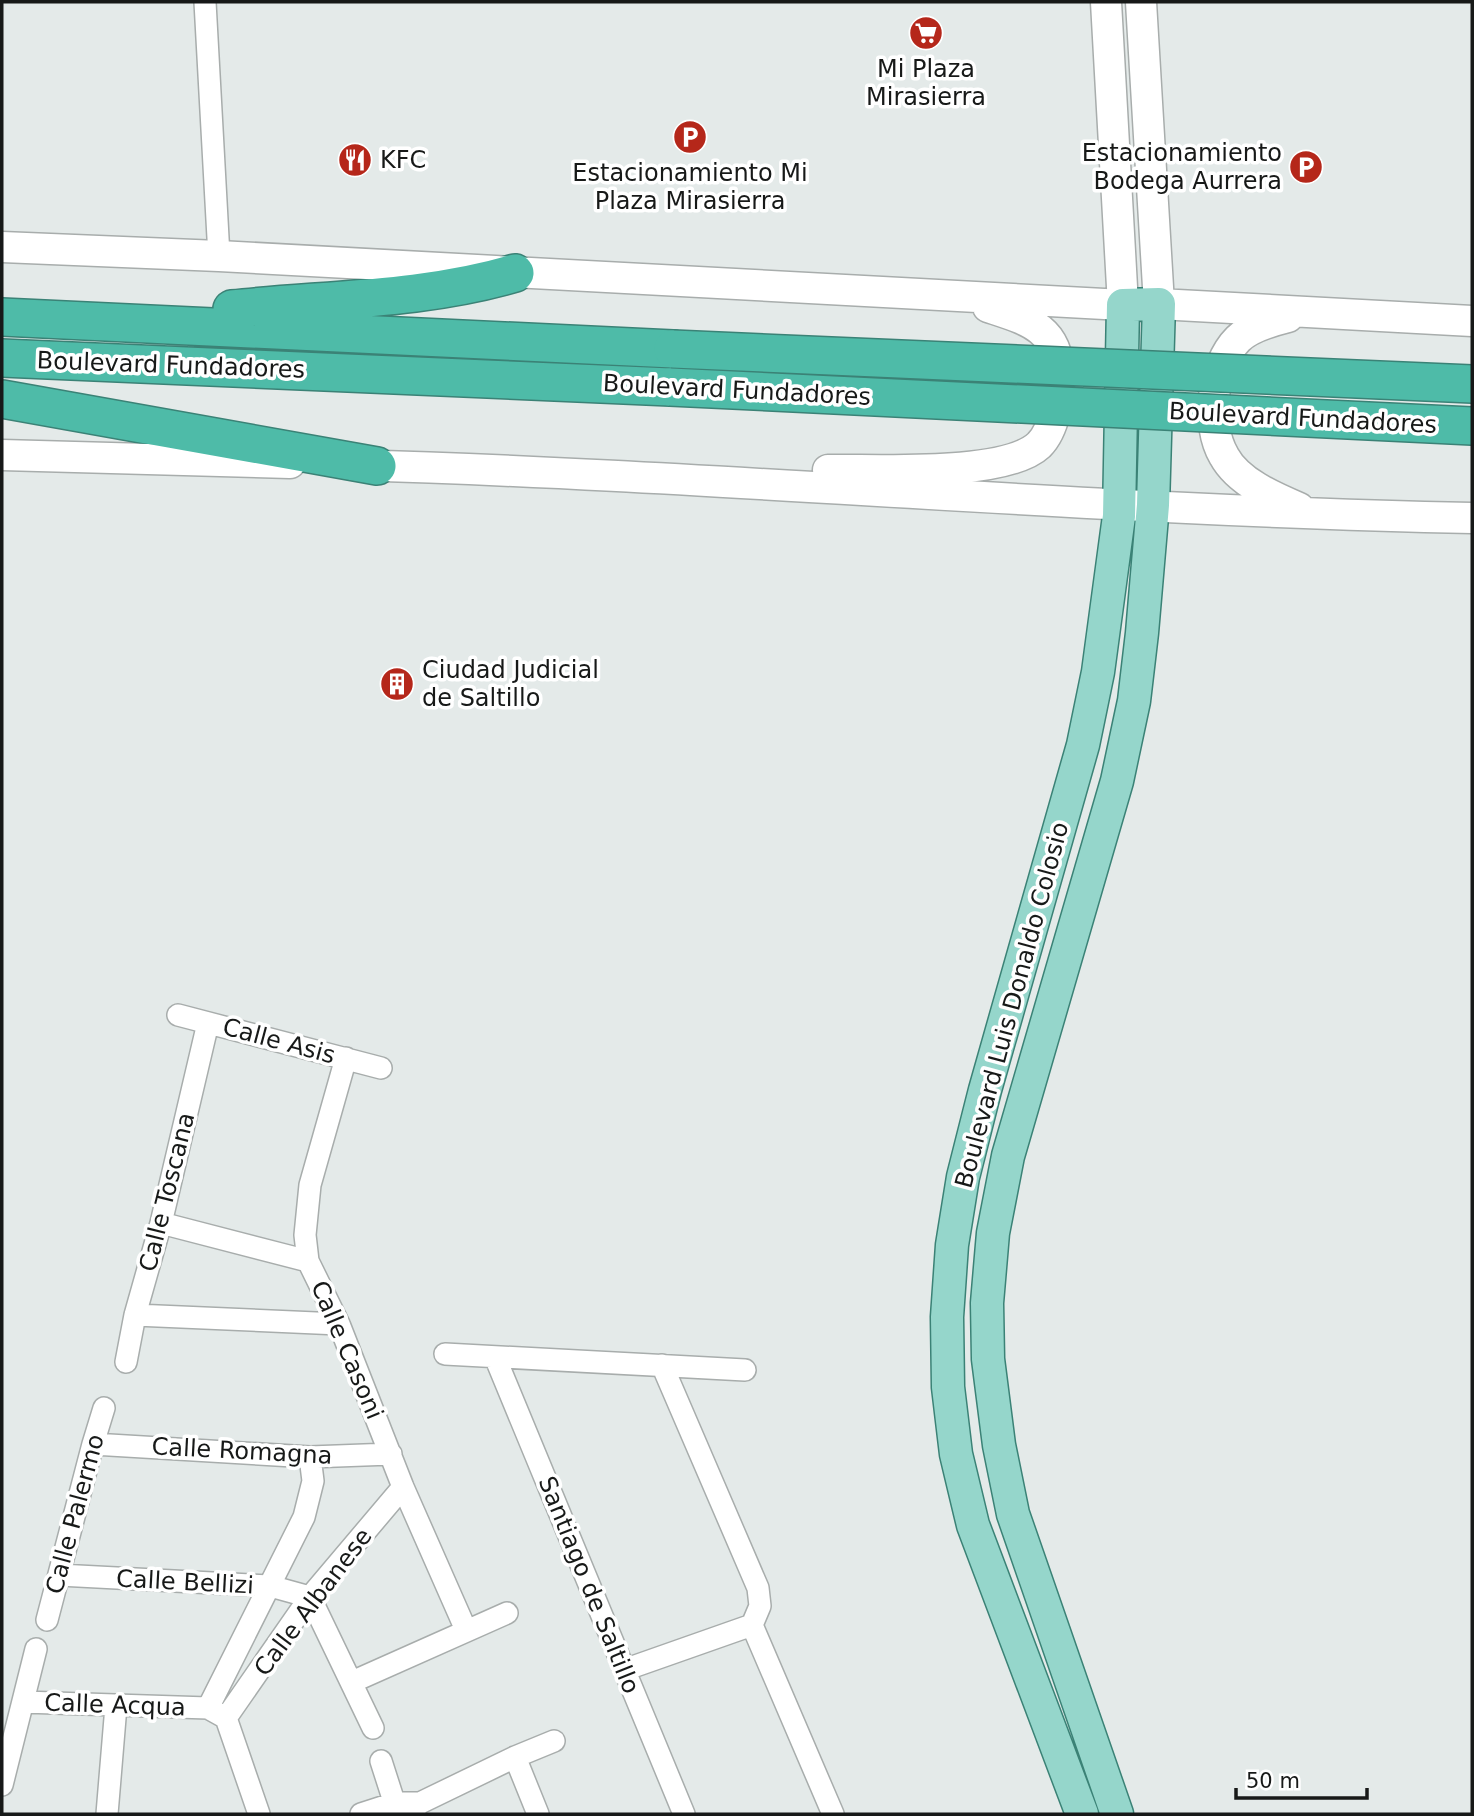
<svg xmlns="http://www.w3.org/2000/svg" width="1474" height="1816" font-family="'DejaVu Sans',sans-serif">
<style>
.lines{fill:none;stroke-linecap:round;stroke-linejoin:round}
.minor-casing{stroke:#a8adac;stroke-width:24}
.secondary-casing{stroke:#a8adac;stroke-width:33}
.primary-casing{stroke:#3b8276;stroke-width:35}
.motorway-casing{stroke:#3b8276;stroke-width:40}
.minor{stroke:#fff;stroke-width:21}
.secondary{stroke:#fff;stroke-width:30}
.primary{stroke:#95d6cb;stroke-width:32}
.motorway{stroke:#4ebba8;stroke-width:37}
.motorway-bridge-casing{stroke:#3b8276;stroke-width:40;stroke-linecap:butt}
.motorway-bridge{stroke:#4ebba8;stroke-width:37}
.labels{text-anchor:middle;stroke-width:7;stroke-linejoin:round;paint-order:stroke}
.poi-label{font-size:24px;fill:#171918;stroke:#fff}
.street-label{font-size:24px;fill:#171918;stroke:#fff}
</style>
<rect width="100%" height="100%" fill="#e4eae9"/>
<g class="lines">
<g class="minor-casing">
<path id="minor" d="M 205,2 L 219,256
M 178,1015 L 381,1068
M 346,1058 L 310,1185 L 305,1235 L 308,1261 L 339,1324 L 403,1487 L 466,1630
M 161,1223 L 308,1261
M 135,1315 L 339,1324
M 445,1354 L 745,1370
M 495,1357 L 684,1814
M 126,1362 L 135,1315 L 161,1223 L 208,1023
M 662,1365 L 758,1588 L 760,1606 L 752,1625 L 833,1814
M 93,1444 L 310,1457 L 391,1454
M 59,1575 L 270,1586 L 310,1597 L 373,1728
M 47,1620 L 93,1444 L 104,1408
M 624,1670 L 752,1625
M 352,1682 L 507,1613
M 23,1702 L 208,1708 L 226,1718 L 259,1814
M 208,1708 L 304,1517 L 313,1481 L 310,1457
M 226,1718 L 310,1597 L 403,1487
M 515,1757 L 538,1814
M 381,1761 L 398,1814
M 2,1785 L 36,1649
M 107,1814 L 116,1706
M 361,1814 L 395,1803 L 420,1803
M 410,1814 L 420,1803 L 515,1757 L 554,1741"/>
</g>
<g class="secondary-casing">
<path id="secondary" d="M 1141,2 L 1159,304 L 1472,321
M 2,247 L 219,256 L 1123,305 L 1106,2
M 1288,317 C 1272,321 1250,327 1238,339 C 1212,365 1205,424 1224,456 C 1238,482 1273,497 1299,508
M 2,455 L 290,463
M 354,465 C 727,476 1099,511 1472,518
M 828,470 C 876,469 1005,477 1039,445 C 1055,429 1059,397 1059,374 C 1058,327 1027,320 988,307"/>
</g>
<g class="primary-casing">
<path id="primary" d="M 1082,1814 L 973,1525 L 956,1454 L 948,1387 L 947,1317 L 952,1245 L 963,1177 L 985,1090 L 1083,745 L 1098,672 L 1119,516 L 1123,305 L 1159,304 L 1153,505 L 1142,633 L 1134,701 L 1117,781 L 1008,1156 L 993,1233 L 987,1303 L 988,1359 L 999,1445 L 1013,1514 L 1117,1814"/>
</g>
<g class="motorway-casing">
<path id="motorway" d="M 232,309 C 327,299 423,300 515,273
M 2,317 L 673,349
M 2,358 L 670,387
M 2,399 L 377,466"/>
</g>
<use href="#minor" class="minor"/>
<use href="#secondary" class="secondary"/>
<use href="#primary" class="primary"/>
<use href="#motorway" class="motorway"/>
<g class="motorway-bridge-casing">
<path id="motorway-bridge" d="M 673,349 L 1472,384
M 670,387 L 1472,426"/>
</g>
<use href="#motorway-bridge" class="motorway-bridge"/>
</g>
<defs>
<g id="supermarket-disc" transform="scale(1.75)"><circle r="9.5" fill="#b5271a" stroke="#fff"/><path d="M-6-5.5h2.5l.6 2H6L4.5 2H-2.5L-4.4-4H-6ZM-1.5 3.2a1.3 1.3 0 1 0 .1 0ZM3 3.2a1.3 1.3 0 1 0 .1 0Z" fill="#fff"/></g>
<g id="parking-disc" transform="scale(1.75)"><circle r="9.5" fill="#b5271a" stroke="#fff"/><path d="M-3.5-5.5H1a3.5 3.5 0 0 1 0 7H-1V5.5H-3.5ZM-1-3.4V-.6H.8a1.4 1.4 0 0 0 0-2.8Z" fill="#fff"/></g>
<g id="restaurant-disc" transform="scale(1.75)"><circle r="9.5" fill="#b5271a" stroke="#fff"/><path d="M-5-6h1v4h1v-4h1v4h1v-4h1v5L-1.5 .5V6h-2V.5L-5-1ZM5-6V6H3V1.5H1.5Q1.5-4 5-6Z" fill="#fff"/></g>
<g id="building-disc" transform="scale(1.75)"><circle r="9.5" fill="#b5271a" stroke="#fff"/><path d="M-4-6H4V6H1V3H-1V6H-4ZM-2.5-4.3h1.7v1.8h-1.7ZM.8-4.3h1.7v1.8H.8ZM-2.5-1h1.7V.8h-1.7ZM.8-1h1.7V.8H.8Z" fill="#fff"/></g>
</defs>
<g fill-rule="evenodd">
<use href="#supermarket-disc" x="926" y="33"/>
<use href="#parking-disc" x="690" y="137"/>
<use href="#restaurant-disc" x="355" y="160"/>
<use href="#parking-disc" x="1306" y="167"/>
<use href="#building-disc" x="397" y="684"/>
</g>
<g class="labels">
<g class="poi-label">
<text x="926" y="77">Mi Plaza<tspan x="926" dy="28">Mirasierra</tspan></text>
<text x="1282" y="161" text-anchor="end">Estacionamiento<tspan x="1282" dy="28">Bodega Aurrera</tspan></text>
<text x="380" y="168" text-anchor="start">KFC</text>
<text x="690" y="181">Estacionamiento Mi<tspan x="690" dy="28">Plaza Mirasierra</tspan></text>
<text x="422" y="678" text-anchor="start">Ciudad Judicial<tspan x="422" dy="28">de Saltillo</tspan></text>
</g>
<g class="street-label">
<text transform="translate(171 365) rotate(2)" y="8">Boulevard Fundadores</text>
<text transform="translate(737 390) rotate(3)" y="8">Boulevard Fundadores</text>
<text transform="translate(1303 418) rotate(3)" y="8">Boulevard Fundadores</text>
<text transform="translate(1012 1005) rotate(-75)" y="8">Boulevard Luis Donaldo Colosio</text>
<text transform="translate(279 1041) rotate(15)" y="8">Calle Asis</text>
<text transform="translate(167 1192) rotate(-76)" y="8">Calle Toscana</text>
<text transform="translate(347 1350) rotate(67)" y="8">Calle Casoni</text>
<text transform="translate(242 1451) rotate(3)" y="8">Calle Romagna</text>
<text transform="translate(75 1514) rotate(-75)" y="8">Calle Palermo</text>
<text transform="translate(185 1582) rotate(3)" y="8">Calle Bellizi</text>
<text transform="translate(589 1585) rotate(68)" y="8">Santiago de Saltillo</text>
<text transform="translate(313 1602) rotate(-53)" y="8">Calle Albanese</text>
<text transform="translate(115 1705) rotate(2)" y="8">Calle Acqua</text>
</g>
</g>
<rect width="1474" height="1816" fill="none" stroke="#171918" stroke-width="7"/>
<path d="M1236 1788v10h131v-10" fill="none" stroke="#171918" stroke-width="3.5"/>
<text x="1246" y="1788" font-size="21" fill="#171918" stroke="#ffffff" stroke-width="5" paint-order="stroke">50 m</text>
</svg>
